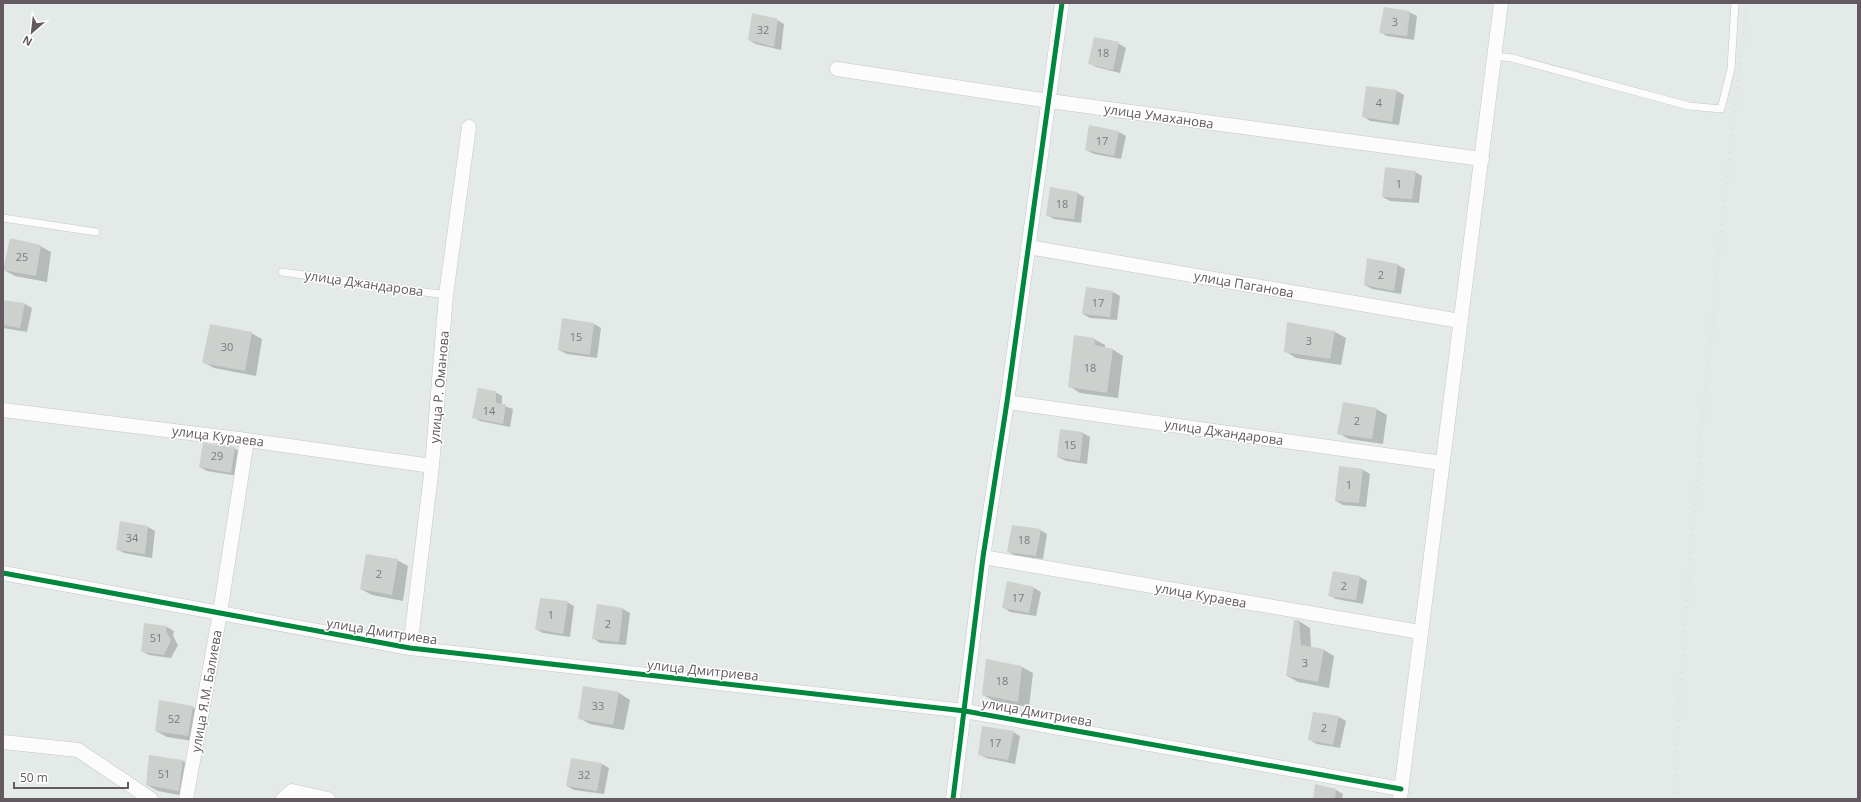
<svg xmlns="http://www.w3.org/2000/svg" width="1861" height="802" font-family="'Open Sans',sans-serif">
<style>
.shadow{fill:#0003}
.building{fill:#ccd1ce}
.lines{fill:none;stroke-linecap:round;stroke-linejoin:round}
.service-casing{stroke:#c6c7c7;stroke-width:8}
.minor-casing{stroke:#c6c7c7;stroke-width:15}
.service{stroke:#fbfcfb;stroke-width:7}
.minor{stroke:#fbfcfb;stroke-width:14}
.rail{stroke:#dfdfde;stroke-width:3;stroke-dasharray:1 5;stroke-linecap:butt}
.cycleway-casing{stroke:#fff;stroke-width:8}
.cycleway{stroke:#00873e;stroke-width:5}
.labels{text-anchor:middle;stroke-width:3;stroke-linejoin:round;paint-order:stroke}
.number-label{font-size:11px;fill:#7e787d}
.street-label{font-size:13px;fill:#635960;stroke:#fff}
</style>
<rect width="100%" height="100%" fill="#e3eae7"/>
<path class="shadow" d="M 1409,12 L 1417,16 L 1414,40 L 1387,36 L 1380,32 Z
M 777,20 L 784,24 L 781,50 L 756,44 L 749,40 Z
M 1118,43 L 1126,48 L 1120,73 L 1096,67 L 1089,63 Z
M 1397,91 L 1404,95 L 1399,125 L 1370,121 L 1363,116 Z
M 1119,132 L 1126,136 L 1121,159 L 1094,154 L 1086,150 Z
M 1415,172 L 1422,176 L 1419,203 L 1390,201 L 1383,197 Z
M 1077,193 L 1084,197 L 1081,223 L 1054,219 L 1047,215 Z
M 40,246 L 51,252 L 47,282 L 15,276 L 4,270 Z
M 1368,260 L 1398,265 L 1405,269 L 1401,294 L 1372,289 L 1365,285 Z
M 1113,292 L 1120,296 L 1117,320 L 1090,318 L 1083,314 Z
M 3,301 L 25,304 L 32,308 L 27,332 L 3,328 Z
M 594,324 L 601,328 L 597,358 L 567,354 L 559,350 Z
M 1335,332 L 1346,338 L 1341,365 L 1296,358 L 1285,351 Z
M 251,333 L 262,339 L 256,376 L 214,368 L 203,362 Z
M 1094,339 L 1105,345 L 1105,348 L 1112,349 L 1123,356 L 1118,398 L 1080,393 L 1069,386 Z
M 495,392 L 502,396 L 502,405 L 513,409 L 510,427 L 480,421 L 473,417 Z
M 1376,409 L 1387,415 L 1383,444 L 1349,439 L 1338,433 Z
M 1061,430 L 1083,433 L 1090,437 L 1087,464 L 1066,461 L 1058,457 Z
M 234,448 L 241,452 L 238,476 L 207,471 L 200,467 Z
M 1340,467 L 1363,470 L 1370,474 L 1366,507 L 1343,505 L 1336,501 Z
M 121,522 L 148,527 L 155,531 L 152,558 L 124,553 L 117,549 Z
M 1040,530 L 1047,534 L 1043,559 L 1016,556 L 1009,552 Z
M 397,560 L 408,566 L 403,601 L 372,595 L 361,589 Z
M 1360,577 L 1367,581 L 1363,604 L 1336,599 L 1329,595 Z
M 1008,583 L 1034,588 L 1041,592 L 1036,616 L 1010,612 L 1003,607 Z
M 567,602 L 574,606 L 570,637 L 543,633 L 536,629 Z
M 598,605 L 623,609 L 630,613 L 626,645 L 600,643 L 593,638 Z
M 1299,621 L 1310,628 L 1311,648 L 1324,650 L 1334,656 L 1329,688 L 1298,682 L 1287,676 Z
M 145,624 L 167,627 L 174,631 L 173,636 L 178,645 L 171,658 L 149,655 L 142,651 Z
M 1022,667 L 1033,673 L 1029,707 L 994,701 L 983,695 Z
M 619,693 L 630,700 L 624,730 L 590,724 L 579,718 Z
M 192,707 L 203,713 L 199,742 L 167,737 L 156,731 Z
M 1339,717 L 1346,721 L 1340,748 L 1317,744 L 1310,740 Z
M 1013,732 L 1020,736 L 1015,764 L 986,758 L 979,754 Z
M 150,756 L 183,761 L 194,768 L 190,797 L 158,791 L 147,785 Z
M 602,764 L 609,768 L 604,794 L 574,790 L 567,786 Z
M 1336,790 L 1343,794 L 1342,799 L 1314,799 Z"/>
<path class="building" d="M 1384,7 L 1410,11 L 1407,36 L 1379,33 Z
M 752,13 L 778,19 L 774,47 L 748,40 Z
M 1094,37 L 1119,42 L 1113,70 L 1088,64 Z
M 1366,86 L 1397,90 L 1392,122 L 1362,117 Z
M 1089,125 L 1119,131 L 1114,156 L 1085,150 Z
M 1385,167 L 1416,171 L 1412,199 L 1382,197 Z
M 1050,187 L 1078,192 L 1074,219 L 1046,216 Z
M 10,238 L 41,245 L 36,276 L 3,270 Z
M 1367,258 L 1398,264 L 1394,291 L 1364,285 Z
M 1086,287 L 1113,291 L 1110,317 L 1082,314 Z
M 3,300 L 25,303 L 20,328 L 3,325 Z
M 562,318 L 594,323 L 590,355 L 558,350 Z
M 1287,322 L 1335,331 L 1330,359 L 1284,352 Z
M 210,324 L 252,332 L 245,371 L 202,363 Z
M 1074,335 L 1094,338 L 1095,345 L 1113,349 L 1107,393 L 1068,387 Z
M 478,388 L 496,391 L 496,403 L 506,404 L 503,424 L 472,418 Z
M 1343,402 L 1377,408 L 1372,439 L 1337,434 Z
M 1060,429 L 1083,432 L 1080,461 L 1057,457 Z
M 203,443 L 235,447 L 231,473 L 199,467 Z
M 1339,466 L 1363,469 L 1359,503 L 1335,501 Z
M 120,521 L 148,526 L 145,554 L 116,550 Z
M 1012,525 L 1041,529 L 1036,556 L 1007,552 Z
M 366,554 L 398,559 L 392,595 L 360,589 Z
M 1333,571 L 1360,576 L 1356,600 L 1328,596 Z
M 1007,581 L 1034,587 L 1029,613 L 1002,608 Z
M 540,598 L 568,601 L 563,634 L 535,629 Z
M 597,604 L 623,608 L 619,642 L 592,639 Z
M 1294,620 L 1299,620 L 1301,645 L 1324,649 L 1318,682 L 1286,676 Z
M 144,623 L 167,626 L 166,631 L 171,640 L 164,655 L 141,652 Z
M 986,659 L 1022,666 L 1018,702 L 982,695 Z
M 583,686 L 619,692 L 613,725 L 578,719 Z
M 159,700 L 193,706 L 188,736 L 155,731 Z
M 1313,712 L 1339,716 L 1333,745 L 1308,740 Z
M 982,726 L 1014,731 L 1008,760 L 978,755 Z
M 149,755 L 183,760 L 179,791 L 146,785 Z
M 571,758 L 602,763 L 597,791 L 566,786 Z
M 1315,784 L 1336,789 L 1335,799 L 1313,799 Z"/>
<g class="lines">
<g class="service-casing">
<path id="service" d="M 1495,56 L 1512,58 L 1689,106 L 1721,109 L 1731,69 L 1735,3
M 3,218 L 96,232
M 282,272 L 446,295"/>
</g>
<g class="minor-casing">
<path id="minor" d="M 837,69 L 1049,101 L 1482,159
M 1028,247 L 1460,321
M 1007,402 L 1442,463
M 3,410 L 247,440 L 432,466
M 983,557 L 1420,632
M 3,573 L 410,648 L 965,711 L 1401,789
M 410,648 L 432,466 L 446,295 L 469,127
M 3,742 L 78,750 L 151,799
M 186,799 L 220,613 L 247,440
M 283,799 L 292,791 L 328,799
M 953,799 L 983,557 L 1007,402 L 1062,3
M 1400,799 L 1501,3"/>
</g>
<use href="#service" class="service"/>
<use href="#minor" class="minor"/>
<path class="rail" d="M 1674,799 C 1688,533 1717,268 1747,3"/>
<g class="cycleway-casing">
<path id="cycleway" d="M 3,573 L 410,648 L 965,711 L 1401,789
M 953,799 L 983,557 L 1007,402 L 1062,3"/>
</g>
<use href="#cycleway" class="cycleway"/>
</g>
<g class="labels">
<g class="number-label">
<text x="1395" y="26">3</text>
<text x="763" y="34">32</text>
<text x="1103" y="57">18</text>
<text x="1379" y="107">4</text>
<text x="1102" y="145">17</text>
<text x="1399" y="188">1</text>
<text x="1062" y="208">18</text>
<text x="22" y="261">25</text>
<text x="1381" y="279">2</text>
<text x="1098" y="307">17</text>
<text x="576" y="341">15</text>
<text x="1309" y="345">3</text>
<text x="227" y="351">30</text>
<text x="1090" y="372">18</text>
<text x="489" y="415">14</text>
<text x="1357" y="425">2</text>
<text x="1070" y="449">15</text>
<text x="217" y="460">29</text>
<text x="1349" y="489">1</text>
<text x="132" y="542">34</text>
<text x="1024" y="544">18</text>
<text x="379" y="578">2</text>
<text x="1344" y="590">2</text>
<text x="1018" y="602">17</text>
<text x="551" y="619">1</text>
<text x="608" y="628">2</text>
<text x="156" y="642">51</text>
<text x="1305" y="667">3</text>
<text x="1002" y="685">18</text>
<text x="598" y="710">33</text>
<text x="174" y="723">52</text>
<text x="1324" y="732">2</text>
<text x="995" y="747">17</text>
<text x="164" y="778">51</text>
<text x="584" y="779">32</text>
</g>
<g class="street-label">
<text transform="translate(1159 116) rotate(8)" y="5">улица Умаханова</text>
<text transform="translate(364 283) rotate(8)" y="5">улица Джандарова</text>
<text transform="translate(1244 284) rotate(10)" y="5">улица Паганова</text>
<text transform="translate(439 387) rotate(-85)" y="5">улица Р. Оманова</text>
<text transform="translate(1224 432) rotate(8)" y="5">улица Джандарова</text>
<text transform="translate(218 436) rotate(7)" y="5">улица Кураева</text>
<text transform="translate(1201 595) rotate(10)" y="5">улица Кураева</text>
<text transform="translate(382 631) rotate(9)" y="5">улица Дмитриева</text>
<text transform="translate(703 670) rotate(6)" y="5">улица Дмитриева</text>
<text transform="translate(206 691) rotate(-80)" y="5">улица Я.М. Балиева</text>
<text transform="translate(1037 712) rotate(10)" y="5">улица Дмитриева</text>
</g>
</g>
<rect width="1861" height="802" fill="none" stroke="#635960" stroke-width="8"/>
<g transform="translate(32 32) rotate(208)" stroke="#ffffff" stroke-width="3" paint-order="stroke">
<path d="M0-3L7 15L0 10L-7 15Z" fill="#635960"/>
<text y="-6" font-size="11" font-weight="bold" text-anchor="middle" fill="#635960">N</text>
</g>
<path d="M14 782v6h114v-6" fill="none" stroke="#635960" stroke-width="2"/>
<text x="20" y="782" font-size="12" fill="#635960" stroke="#ffffff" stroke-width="3" paint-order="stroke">50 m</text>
</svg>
